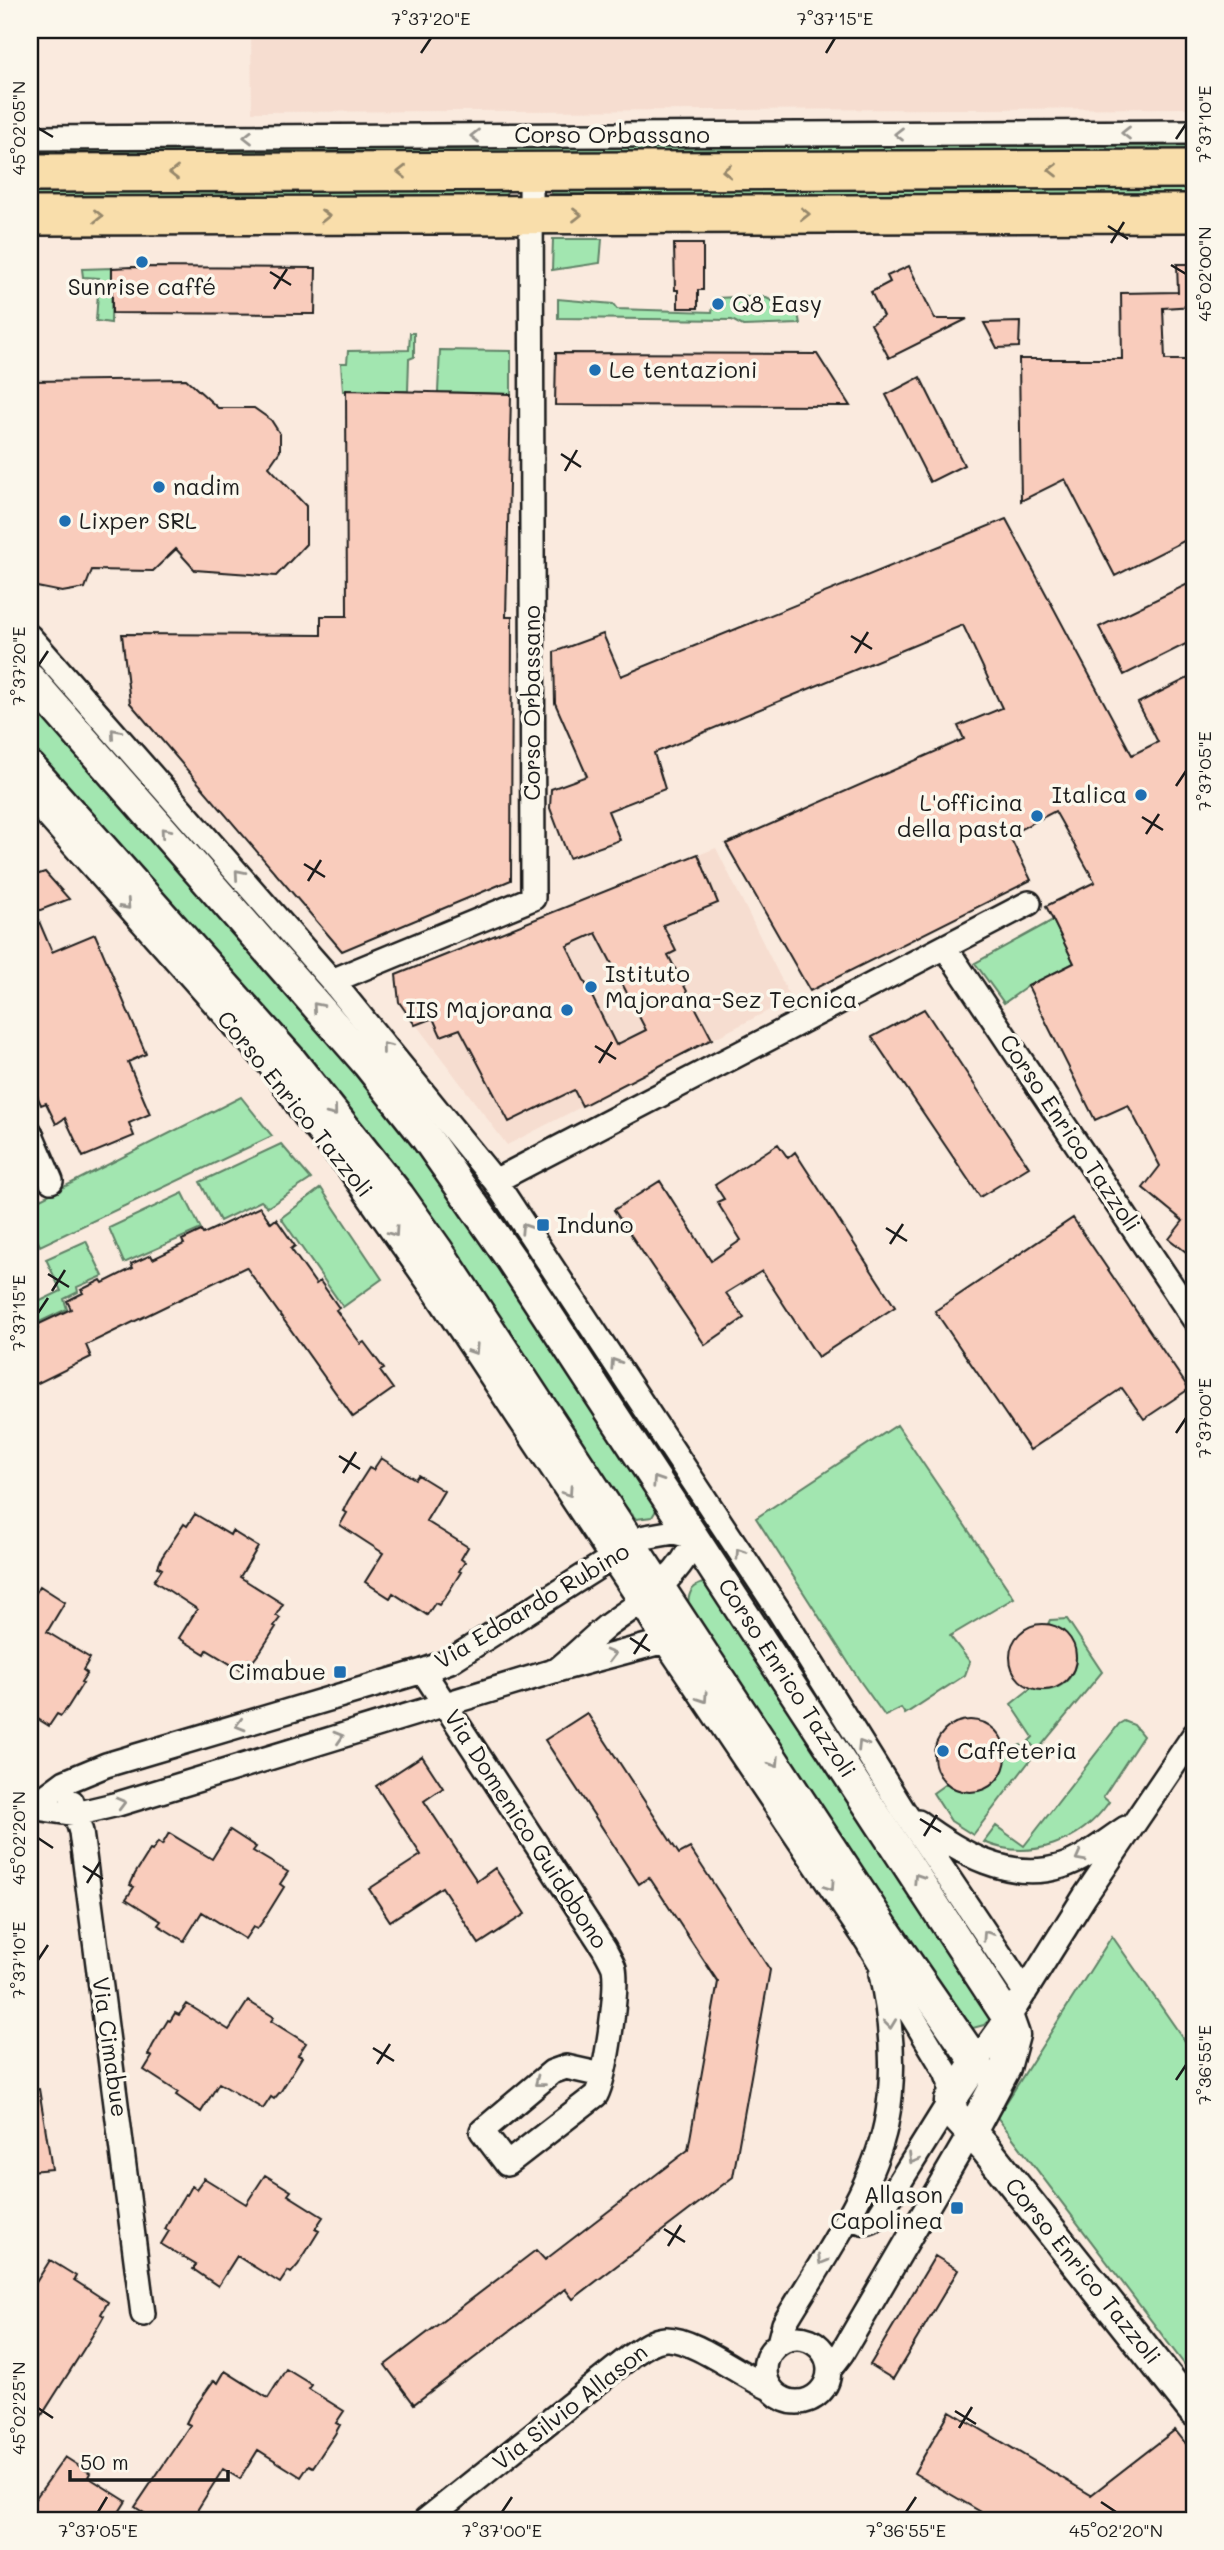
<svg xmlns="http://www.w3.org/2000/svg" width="1224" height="2550" font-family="Mali,sans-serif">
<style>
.built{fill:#f6ddd0}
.green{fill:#a2e6b0;stroke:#5f8166;stroke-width:2}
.building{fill:#f9ccbc;stroke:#1c1c1c;stroke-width:2;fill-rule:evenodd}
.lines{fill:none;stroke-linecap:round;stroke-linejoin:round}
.minor-casing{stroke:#1c1c1c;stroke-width:28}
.tertiary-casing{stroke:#1c1c1c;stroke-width:35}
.primary-casing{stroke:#1c1c1c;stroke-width:42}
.minor{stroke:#fbf7ec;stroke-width:23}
.tertiary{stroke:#fbf7ec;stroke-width:30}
.primary{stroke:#f9deab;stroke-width:37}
.oneway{stroke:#97948e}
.oneway2{stroke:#96876b}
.ticks{fill:none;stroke:#1c1c1c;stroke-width:2.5}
.poi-dot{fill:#1f6fb2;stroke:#fbf7ec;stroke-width:2.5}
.labels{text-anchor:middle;stroke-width:7;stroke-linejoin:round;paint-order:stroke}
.street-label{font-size:23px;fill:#1c1c1c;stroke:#fbf7ec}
.poi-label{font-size:23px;fill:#1c1c1c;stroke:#fbf7ec;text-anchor:start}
.neatline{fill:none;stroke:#1c1c1c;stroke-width:2.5}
.ticks-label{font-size:18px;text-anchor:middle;fill:#1c1c1c}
</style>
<rect width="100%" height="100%" fill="#faeade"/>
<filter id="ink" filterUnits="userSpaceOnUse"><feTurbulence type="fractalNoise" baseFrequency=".0143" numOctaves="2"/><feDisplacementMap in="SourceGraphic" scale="14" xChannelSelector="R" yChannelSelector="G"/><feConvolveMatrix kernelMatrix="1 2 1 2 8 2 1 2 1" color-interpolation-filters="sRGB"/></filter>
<g filter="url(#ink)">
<path class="built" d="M 251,30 L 1194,30 L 1194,108 L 252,112 Z
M 716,848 L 791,999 L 507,1145 L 399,1002 L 396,975 Z"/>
<path class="green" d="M 1194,146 L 1194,154 L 30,156 L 30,148 Z
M 509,182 L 506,195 L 30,198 L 30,185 Z
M 1194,184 L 1194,194 L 551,194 L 552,185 Z
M 553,239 L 602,239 L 600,263 L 552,270 Z
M 112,268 L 111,323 L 96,321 L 99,278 L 83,277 L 82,269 Z
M 762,296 L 798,313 L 800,324 L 743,326 L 732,320 L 558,318 L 558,299 L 613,304 L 617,309 L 712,312 L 715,298 Z
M 410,333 L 414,333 L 414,357 L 409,359 L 408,391 L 343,391 L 341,363 L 347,363 L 348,351 L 409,350 Z
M 440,350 L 511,351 L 511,394 L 438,392 Z
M 30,695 L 398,1115 L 660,1504 L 652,1517 L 636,1519 L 624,1505 L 470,1273 L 419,1199 L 300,1051 L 30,747 Z
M 1053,920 L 1074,963 L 1028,986 L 1004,1003 L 975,963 Z
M 241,1097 L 272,1136 L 40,1246 L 30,1224 L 30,1209 L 37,1206 L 36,1201 Z
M 281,1144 L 311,1179 L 268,1207 L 261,1201 L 220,1221 L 200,1182 Z
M 321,1188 L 382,1279 L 343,1307 L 281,1218 Z
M 183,1193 L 201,1229 L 124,1263 L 109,1228 Z
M 86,1241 L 103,1276 L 77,1287 L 78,1292 L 64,1299 L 67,1309 L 33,1325 L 30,1320 L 30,1306 L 61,1291 L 46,1259 Z
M 897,1425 L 1014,1598 L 950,1636 L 970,1662 L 965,1675 L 905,1714 L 901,1708 L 885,1716 L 860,1681 L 756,1518 Z
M 707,1582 L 993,2016 L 984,2025 L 973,2028 L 963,2022 L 688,1604 C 689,1590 693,1585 707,1582 Z
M 1067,1619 L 1102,1672 L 1037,1751 L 1029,1741 L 1033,1737 L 1011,1704 L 1031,1688 C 1076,1702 1096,1641 1048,1624 L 1050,1620 Z
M 1124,1721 L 1134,1725 L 1143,1736 L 1103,1797 L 1109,1802 C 1081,1842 1030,1862 984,1842 L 996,1826 L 1024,1846 L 1119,1724 Z
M 1021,1745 L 1031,1759 L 973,1835 L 951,1821 L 933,1793 L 947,1783 C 961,1796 986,1794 998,1778 C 1004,1770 1006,1761 1006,1751 Z
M 1112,1936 L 1194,2054 L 1194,2377 L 997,2117 Z"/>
<path class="building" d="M 674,244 L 703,244 L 703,290 L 698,290 L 698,308 L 678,308 L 678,290 L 675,290 Z
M 1177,264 L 1194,264 L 1194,306 L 1163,308 L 1165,360 L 1194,360 L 1194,536 L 1115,576 L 1065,479 L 1021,501 L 1019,359 L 1122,359 L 1121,293 L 1178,292 Z
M 909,266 L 935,319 L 967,319 L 889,358 L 871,324 L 883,316 L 871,292 L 890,282 L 887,276 Z
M 132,267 L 316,268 L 315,314 L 112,313 L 112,268 Z
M 1020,322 L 1019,347 L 997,348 L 984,323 Z
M 556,353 L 817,354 L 850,406 L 555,405 Z
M 920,377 L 964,465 L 930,482 L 886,395 Z
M 186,379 L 218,408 L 254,408 L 271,420 L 280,434 L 280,451 L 269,467 L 306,506 L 306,544 L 276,576 L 195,570 L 176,549 L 153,571 L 92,570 L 85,588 L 62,592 L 37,587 L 30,579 L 30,381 Z
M 346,390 L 511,394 L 506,617 L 512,617 L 511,880 L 342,951 L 130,703 L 122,634 L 321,635 L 321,616 L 347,616 Z
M 1006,519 L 1132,755 L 1158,742 L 1138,703 L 1194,675 L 1194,1258 L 1169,1239 L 1183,1221 L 1143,1188 L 1160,1166 L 1128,1105 L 1095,1120 L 1028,986 L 1074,963 L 1046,906 L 1095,882 L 1055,811 L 1009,835 L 1031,880 L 810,991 L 726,844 L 964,739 L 958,726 L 1002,708 L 963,625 L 654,753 L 665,789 L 608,811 L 620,840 L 569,858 L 550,808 L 551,789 L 587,776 L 555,703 L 554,652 L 603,634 L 621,676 Z
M 1194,581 L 1194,640 L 1124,675 L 1099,627 Z
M 698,854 L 718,903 L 663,925 L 676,951 L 668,955 L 712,1039 L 582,1106 L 574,1090 L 509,1122 L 460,1029 L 441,1036 L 433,1018 L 415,1025 L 399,1002 L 396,975 ZM 596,933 L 646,1030 L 616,1045 L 567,946 Z
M 45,872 L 69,899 L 35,912 L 52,952 L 95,934 L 146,1054 L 128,1062 L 150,1114 L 129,1123 L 134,1136 L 83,1157 L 65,1118 L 56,1124 L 46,1103 L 41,1105 L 30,1079 L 30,877 Z
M 924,1009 L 1029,1167 L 980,1197 L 872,1037 Z
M 778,1144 L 788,1158 L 795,1152 L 895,1307 L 818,1357 L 762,1271 L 726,1293 L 744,1318 L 705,1345 L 614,1210 L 660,1181 L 711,1261 L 741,1240 L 717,1202 L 724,1199 L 715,1185 Z
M 260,1207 L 271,1223 L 276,1219 L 295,1246 L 291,1249 L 316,1284 L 320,1281 L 339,1308 L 336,1310 L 361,1344 L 364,1342 L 384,1369 L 380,1371 L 393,1389 L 353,1417 L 246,1267 L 86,1345 L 91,1357 L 30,1387 L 30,1333 L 38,1328 L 37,1325 L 71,1309 L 67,1301 L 83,1293 L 81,1290 L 101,1280 L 103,1283 L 133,1268 L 131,1264 L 151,1255 L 153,1259 L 184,1244 L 182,1240 L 201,1231 L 203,1234 Z
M 1073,1218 L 1189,1389 L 1144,1419 L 1122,1388 L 1030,1450 L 935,1311 Z
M 381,1458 L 415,1479 L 418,1475 L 444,1491 L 426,1521 L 468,1547 L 461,1559 L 465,1562 L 459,1571 L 461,1572 L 446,1596 L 439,1605 L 435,1603 L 427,1615 L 393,1593 L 390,1598 L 365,1582 L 383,1553 L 340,1525 L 347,1513 L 343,1511 L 348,1501 L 369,1468 L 373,1470 Z
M 195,1514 L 230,1535 L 232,1531 L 258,1547 L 240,1577 L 283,1604 L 276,1615 L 280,1618 L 274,1626 L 276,1627 L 260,1652 L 253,1661 L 249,1659 L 242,1671 L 207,1650 L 205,1654 L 179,1638 L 197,1609 L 154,1581 L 162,1569 L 158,1567 L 162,1557 L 184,1524 L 187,1526 Z
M 40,1586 L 65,1602 L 47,1632 L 90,1658 L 83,1670 L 87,1673 L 81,1682 L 83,1683 L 68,1707 L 61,1716 L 57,1714 L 49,1726 L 30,1714 L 30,1602 Z
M1010 1657a33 33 0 1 1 66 0a33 33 0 1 1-66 0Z
M 587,1713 L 679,1854 L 690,1848 L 770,1970 L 733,2177 L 573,2299 L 565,2289 L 414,2404 L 385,2365 L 536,2250 L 545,2260 L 688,2150 L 718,1982 L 649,1877 L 639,1884 L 545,1740 Z
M934 1756a36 36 0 1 1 72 0a36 36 0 1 1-72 0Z
M 422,1756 L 443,1788 L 424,1801 L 477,1881 L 495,1868 L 525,1914 L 479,1944 L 442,1887 L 390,1921 L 369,1889 L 421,1855 L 376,1786 Z
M 230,1830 L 256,1847 L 253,1851 L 288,1872 L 280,1884 L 284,1887 L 263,1921 L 257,1929 L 253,1927 L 245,1939 L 202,1912 L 184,1941 L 158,1925 L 161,1921 L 126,1899 L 134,1887 L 130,1885 L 135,1874 L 150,1850 L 152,1851 L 158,1842 L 162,1845 L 169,1833 L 212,1859 Z
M 248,2001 L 274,2017 L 271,2021 L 306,2043 L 298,2055 L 302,2057 L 281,2091 L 274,2099 L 271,2097 L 263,2109 L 219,2083 L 201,2112 L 176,2095 L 178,2092 L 144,2070 L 152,2057 L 148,2055 L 153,2045 L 168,2020 L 170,2021 L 175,2013 L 179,2015 L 187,2004 L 229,2030 Z
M 39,2089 L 52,2169 L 30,2171 L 30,2090 Z
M 265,2175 L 291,2191 L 288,2195 L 323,2217 L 315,2229 L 319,2231 L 298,2265 L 291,2273 L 288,2271 L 280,2283 L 237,2256 L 218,2286 L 193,2269 L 196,2265 L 161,2244 L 169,2231 L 165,2229 L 170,2219 L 185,2194 L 187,2195 L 192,2186 L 196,2189 L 204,2178 L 246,2204 Z
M 935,2256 L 958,2270 L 893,2379 L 870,2365 Z
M 50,2260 L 76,2276 L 74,2280 L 108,2302 L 101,2314 L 104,2316 L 99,2325 L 30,2434 L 30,2292 Z
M 286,2369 L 312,2385 L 309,2389 L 344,2411 L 336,2423 L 340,2425 L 335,2434 L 313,2467 L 309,2465 L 301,2477 L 258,2450 L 240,2479 L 223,2469 L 191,2520 L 155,2520 L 135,2507 L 190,2425 L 186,2423 L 191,2413 L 214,2380 L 218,2383 L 225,2371 L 268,2398 Z
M 950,2411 L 1091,2495 L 1175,2430 L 1194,2454 L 1194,2520 L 995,2520 L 914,2473 Z
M 65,2457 L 90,2473 L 88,2477 L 126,2501 L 114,2520 L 30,2520 L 30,2506 Z"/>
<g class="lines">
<g class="minor-casing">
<path id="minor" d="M 30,138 L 1194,132
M 30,637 L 332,981 L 495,1181 L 779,1611 L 903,1810 L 1025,1992
M 30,796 L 274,1070 L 305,1116 L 348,1167 L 436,1293 L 641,1602 L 665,1641 L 867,1941 L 946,2072 L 950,2083 L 950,2101 L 878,2217 C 867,2227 860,2222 848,2215
M 945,947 L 1194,1319
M 332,981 L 533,898 L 531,172
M 30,1132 L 51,1181
M 495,1181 L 1029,903
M 423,1671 L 604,1948 C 607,1954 612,1962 614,1968 C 618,1990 606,2076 596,2095 L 507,2164 L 482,2131 L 552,2072 L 566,2067 L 602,2075
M 72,1802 L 81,1832 L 143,2314
M 30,1807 L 76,1814 L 118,1804 L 557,1670 L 665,1641
M 30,1808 L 65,1782 L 106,1765 L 423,1671 L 450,1661 L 645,1537 L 674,1532 L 695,1537 C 681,1578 640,1602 607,1626 C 590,1640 574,1656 557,1670
M 918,1822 C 958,1852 1010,1883 1062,1866 C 1085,1859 1106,1841 1126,1828
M 976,2062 L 1016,2006 L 1085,1896 L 1194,1735
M765 2370a32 32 0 1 1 64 0a32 32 0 1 1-64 0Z
M 779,2343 L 784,2324 C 819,2265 872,2191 886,2124 C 896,2073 892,2024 881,1974
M 829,2370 L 842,2353 L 971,2132
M 426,2520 L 631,2356 C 641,2349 652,2340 665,2339 C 692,2337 743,2377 770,2388"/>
</g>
<g class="tertiary-casing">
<path id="tertiary" d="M 30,679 L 367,1063 L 425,1136 L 511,1259 L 1008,2018 L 1014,2035 L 1005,2068 L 971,2132
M 30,767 L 290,1059 L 399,1196 L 438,1251 L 884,1929 L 976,2062 L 950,2101 L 953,2113 L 986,2149 L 1194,2411"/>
</g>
<g class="primary-casing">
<path id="primary" d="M 30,173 L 1194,169
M 30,216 L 1194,213"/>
</g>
<use href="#minor" class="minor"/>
<use href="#tertiary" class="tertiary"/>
<use href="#primary" class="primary"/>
</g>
<defs><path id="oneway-chevron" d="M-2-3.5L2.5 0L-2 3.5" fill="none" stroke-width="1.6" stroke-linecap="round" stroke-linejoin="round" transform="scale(1.75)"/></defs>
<g class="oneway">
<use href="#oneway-chevron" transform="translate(1126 133) rotate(180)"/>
<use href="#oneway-chevron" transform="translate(899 134) rotate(180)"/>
<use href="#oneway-chevron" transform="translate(475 136) rotate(180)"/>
<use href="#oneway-chevron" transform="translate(248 137) rotate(180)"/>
<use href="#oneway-chevron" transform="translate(115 733) rotate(-131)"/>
<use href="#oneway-chevron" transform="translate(165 832) rotate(-131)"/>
<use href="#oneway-chevron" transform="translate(239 874) rotate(-131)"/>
<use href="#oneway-chevron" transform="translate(126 905) rotate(48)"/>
<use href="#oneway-chevron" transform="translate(317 1007) rotate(-131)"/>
<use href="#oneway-chevron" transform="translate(386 1047) rotate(-129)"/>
<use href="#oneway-chevron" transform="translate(333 1112) rotate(51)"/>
<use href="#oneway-chevron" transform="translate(525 1228) rotate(-123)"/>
<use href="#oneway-chevron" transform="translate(394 1232) rotate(55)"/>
<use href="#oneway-chevron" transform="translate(474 1350) rotate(57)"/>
<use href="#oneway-chevron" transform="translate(615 1363) rotate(-123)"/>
<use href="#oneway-chevron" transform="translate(657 1481) rotate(-123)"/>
<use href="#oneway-chevron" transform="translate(568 1492) rotate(56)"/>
<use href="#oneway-chevron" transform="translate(740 1553) rotate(-124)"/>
<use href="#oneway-chevron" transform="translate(611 1655) rotate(-15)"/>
<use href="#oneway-chevron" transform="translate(703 1698) rotate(56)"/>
<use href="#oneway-chevron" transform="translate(240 1725) rotate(164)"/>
<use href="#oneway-chevron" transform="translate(339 1737) rotate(-17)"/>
<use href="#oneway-chevron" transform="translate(862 1745) rotate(-122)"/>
<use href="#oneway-chevron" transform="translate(775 1763) rotate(57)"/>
<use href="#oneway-chevron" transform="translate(121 1803) rotate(-15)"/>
<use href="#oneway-chevron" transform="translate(1080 1857) rotate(152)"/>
<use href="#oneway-chevron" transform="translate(918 1878) rotate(-123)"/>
<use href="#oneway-chevron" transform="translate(830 1886) rotate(56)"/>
<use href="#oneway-chevron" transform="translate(987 1935) rotate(-124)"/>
<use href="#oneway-chevron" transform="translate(890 2024) rotate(83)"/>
<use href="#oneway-chevron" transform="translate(539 2082) rotate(142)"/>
<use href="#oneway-chevron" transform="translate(913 2159) rotate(121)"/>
<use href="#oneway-chevron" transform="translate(822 2260) rotate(120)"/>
</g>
<g class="oneway2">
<use href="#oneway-chevron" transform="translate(1053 170) rotate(180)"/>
<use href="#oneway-chevron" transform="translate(727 171) rotate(180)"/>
<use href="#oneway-chevron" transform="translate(402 172) rotate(180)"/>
<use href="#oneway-chevron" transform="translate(174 173) rotate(180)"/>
<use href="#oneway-chevron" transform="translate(805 214)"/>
<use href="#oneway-chevron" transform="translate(577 215)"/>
<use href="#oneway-chevron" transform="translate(98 216)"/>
<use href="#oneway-chevron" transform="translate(325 216)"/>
</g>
</g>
<path class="ticks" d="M 421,53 L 431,38M 826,53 L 835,38M 38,128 L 53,137M 1176,139 L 1186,124M 1108,226 L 1128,239M 1111,243 L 1124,222M 1171,265 L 1186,274M 270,272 L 291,285M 274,289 L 287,269M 561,454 L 581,467M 565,471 L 577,450M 851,636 L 872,649M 855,653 L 868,632M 38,666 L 48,651M 1176,786 L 1186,771M 1142,817 L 1163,830M 1146,834 L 1159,814M 304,864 L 325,877M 308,881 L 321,860M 595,1046 L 616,1059M 599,1063 L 612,1042M 886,1228 L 907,1241M 890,1244 L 903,1224M 48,1274 L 69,1287M 52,1291 L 65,1270M 38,1313 L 48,1298M 1176,1433 L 1186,1418M 339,1456 L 360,1469M 343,1473 L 356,1452M 630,1638 L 650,1651M 634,1654 L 647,1634M 920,1819 L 941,1832M 924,1836 L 937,1815M 38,1838 L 53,1848M 83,1866 L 103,1879M 87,1883 L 100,1862M 38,1960 L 48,1945M 373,2048 L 394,2061M 377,2064 L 390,2044M 1176,2080 L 1186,2065M 664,2229 L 685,2242M 668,2246 L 681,2225M 38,2408 L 53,2418M 955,2411 L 976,2424M 959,2428 L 972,2407M 1101,2502 L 1116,2512M 98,2512 L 107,2497M 502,2512 L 512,2497M 906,2512 L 916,2497"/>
<g class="poi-dot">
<circle cx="142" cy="262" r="7"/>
<circle cx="718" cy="304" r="7"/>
<circle cx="595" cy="370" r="7"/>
<circle cx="159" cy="487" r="7"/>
<circle cx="65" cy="521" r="7"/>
<circle cx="1141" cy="795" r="7"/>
<circle cx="1037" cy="816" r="7"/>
<circle cx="591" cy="987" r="7"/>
<circle cx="567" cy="1010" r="7"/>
<rect x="536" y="1218" width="14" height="14" rx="3.5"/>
<rect x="333" y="1665" width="14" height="14" rx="3.5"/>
<circle cx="943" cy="1751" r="7"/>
<rect x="950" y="2201" width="14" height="14" rx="3.5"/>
</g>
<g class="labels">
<g class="street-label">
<text x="612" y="143">Corso Orbassano</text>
<text transform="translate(532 703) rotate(-90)" y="8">Corso Orbassano</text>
<text transform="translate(295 1104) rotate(51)" y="8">Corso Enrico Tazzoli</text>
<text transform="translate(1070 1133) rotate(56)" y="8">Corso Enrico Tazzoli</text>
<text transform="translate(532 1606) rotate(-31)" y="8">Via Edoardo Rubino</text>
<text transform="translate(787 1678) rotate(57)" y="8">Corso Enrico Tazzoli</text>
<text transform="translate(526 1829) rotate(57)" y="8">Via Domenico Guidobono</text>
<text transform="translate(110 2047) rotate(82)" y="8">Via Cimabue</text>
<text transform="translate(1083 2271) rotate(51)" y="8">Corso Enrico Tazzoli</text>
<text transform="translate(570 2407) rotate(-38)" y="8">Via Silvio Allason</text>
</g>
<g class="poi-label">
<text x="142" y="295" text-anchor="middle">Sunrise caffé</text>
<text x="732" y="312">Q8 Easy</text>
<text x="609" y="378">Le tentazioni</text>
<text x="173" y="495">nadim</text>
<text x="79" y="529">Lixper SRL</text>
<text x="1127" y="803" text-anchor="end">Italica</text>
<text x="1023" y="811" text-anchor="end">L'officina<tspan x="1023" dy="26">della pasta</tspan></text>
<text x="605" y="982">Istituto<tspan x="605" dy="26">Majorana-Sez Tecnica</tspan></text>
<text x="553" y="1018" text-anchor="end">IIS Majorana</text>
<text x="557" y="1233">Induno</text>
<text x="326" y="1680" text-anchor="end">Cimabue</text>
<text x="957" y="1759">Caffeteria</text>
<text x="943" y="2203" text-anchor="end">Allason<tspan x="943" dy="26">Capolinea</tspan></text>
</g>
</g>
<rect width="1224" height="2550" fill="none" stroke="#fbf7ec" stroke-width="77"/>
<path d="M70 2470v10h158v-10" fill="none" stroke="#1c1c1c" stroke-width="3.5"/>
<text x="80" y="2470" font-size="21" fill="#1c1c1c" stroke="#fbf7ec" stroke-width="5" paint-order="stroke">50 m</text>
<rect x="38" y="38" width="1148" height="2474" class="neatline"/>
<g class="ticks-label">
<text x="431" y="25">7°37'20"E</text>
<text x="835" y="25">7°37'15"E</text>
<text transform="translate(1205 124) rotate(-90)" y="6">7°37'10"E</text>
<text transform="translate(19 128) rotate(-90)" y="6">45°02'05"N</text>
<text transform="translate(1205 274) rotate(-90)" y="6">45°02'00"N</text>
<text transform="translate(19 666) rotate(-90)" y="6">7°37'20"E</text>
<text transform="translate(1205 771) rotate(-90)" y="6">7°37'05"E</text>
<text transform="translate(19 1313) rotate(-90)" y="6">7°37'15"E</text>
<text transform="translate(1205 1418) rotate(-90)" y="6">7°37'00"E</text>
<text transform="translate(19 1838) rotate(-90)" y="6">45°02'20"N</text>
<text transform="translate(19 1960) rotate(-90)" y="6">7°37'10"E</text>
<text transform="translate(1205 2065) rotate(-90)" y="6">7°36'55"E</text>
<text transform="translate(19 2408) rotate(-90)" y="6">45°02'25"N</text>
<text x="98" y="2537">7°37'05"E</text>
<text x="502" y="2537">7°37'00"E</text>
<text x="906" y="2537">7°36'55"E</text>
<text x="1116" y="2537">45°02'20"N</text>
</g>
</svg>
